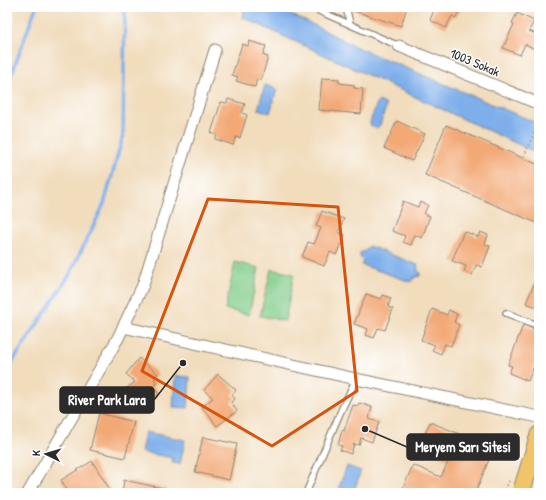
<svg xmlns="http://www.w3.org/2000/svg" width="546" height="500" font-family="'Patrick Hand',sans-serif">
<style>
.green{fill:#81cc89;stroke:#567c5a}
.water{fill:#7eafea;stroke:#546d8a}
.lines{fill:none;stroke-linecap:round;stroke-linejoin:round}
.stream{stroke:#7eafea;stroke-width:3.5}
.building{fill:#f3a976}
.service-casing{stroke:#8e8474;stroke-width:8}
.minor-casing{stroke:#8e8474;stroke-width:13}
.primary-casing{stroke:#8e8474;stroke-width:19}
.path{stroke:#8e8474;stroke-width:2;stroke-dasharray:1 3;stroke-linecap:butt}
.service{stroke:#fff;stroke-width:5.5}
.minor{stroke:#fff;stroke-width:11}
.primary{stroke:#f0c469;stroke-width:17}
.marked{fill:none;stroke:#d5540f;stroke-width:3;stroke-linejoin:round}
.labels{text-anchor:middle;stroke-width:3;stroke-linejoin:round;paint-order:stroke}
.street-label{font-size:13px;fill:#2b2b2b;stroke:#fff}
.leader{fill:none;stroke:#2b2b2b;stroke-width:1.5}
.callout-dot{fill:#2b2b2b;stroke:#fff;stroke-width:1.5}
.callout{fill:#2b2b2b;stroke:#2b2b2b;stroke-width:1.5}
.callout-label{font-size:14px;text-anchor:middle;font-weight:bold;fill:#fff}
</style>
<rect width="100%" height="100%" fill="#fff"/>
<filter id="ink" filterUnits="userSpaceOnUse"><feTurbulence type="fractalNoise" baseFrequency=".025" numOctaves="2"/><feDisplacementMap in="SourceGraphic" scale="8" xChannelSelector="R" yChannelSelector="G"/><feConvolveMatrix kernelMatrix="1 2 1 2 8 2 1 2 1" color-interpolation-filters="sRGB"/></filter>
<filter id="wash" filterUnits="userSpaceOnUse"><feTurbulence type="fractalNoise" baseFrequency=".012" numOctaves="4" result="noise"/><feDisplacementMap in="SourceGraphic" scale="16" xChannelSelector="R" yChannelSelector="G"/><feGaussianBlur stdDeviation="0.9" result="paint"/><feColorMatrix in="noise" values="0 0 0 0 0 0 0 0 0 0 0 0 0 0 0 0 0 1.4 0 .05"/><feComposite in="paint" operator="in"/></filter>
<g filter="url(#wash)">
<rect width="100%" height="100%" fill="#f1dcbc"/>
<path class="green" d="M 235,262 L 259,268 L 249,315 L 225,309 Z
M 271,269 L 294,274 L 285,321 L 260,316 Z"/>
<path class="water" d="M 246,7 L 274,7 L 316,26 L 354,46 L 539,124 L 539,154 L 242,17 Z
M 265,85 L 277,89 L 270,113 L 258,109 Z
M 379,101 L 385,104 L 386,107 L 380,125 L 377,128 L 371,126 L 370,122 L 377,103 Z
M 369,246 L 418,265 L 417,270 L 421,273 L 420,276 L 415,277 L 411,282 L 362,265 L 363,261 L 360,258 L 360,253 L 365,251 Z
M 175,376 L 190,377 L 188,408 L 173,407 Z
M 145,432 L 185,440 L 180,464 L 172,463 L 173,458 L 141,452 Z
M 347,466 L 361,471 L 353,493 L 339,487 Z"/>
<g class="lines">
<path class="stream" d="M 7,80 L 12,73 L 36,7
M 7,370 L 69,276 L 104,204 L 123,136 L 125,7"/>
</g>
<g id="blocks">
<path class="building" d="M 350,7 L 407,7 L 401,26 L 351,10 Z
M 432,7 L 462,7 L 456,18 L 452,16 L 446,28 L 430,20 L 435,8 Z
M 517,13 L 534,21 L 529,31 L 539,35 L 539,51 L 525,44 L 520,55 L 503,48 L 514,24 L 512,23 Z
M 249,41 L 266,46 L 263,55 L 268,57 L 261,80 L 257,79 L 255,87 L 236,81 L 238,77 L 232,75 L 242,44 L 248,46 Z
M 322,78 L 339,79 L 339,83 L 354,85 L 354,88 L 363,89 L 361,114 L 319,110 Z
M 228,99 L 245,104 L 242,113 L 247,115 L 240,138 L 236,137 L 233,145 L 215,139 L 217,135 L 211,133 L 221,102 L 227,103 Z
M 397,121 L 425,134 L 412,161 L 384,148 Z
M 446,125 L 539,165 L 539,224 L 425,175 Z
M 403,201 L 418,207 L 420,202 L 428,205 L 424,214 L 430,216 L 422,238 L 415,235 L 411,245 L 403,242 L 405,236 L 392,231 Z
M 322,211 L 344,219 L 338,232 L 345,235 L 336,255 L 330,252 L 324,266 L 302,257 L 308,242 L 314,244 L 321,228 L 316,226 Z
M 464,231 L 478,237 L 480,232 L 488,235 L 485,244 L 490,246 L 482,267 L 476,265 L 472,275 L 464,272 L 466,266 L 452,261 Z
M 539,272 L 539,308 L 526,303 Z
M 366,294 L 381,299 L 383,295 L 391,298 L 388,307 L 393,309 L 385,330 L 378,328 L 374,338 L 366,335 L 368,329 L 354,324 Z
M 432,309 L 447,315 L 449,310 L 457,314 L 454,322 L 459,325 L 451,346 L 445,344 L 441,354 L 432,350 L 435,345 L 421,340 Z
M 523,325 L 539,331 L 539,354 L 528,381 L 509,373 L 512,366 L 508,365 Z
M 139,358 L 158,374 L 154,379 L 157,383 L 153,386 L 159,394 L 138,410 L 124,390 L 135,382 L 126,374 Z
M 218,374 L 236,390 L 232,395 L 235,399 L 231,402 L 237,411 L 217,426 L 202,407 L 213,398 L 204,390 Z
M 359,403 L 372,407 L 369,419 L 379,422 L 372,442 L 361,438 L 359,445 L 354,444 L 351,454 L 340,450 L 342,446 L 338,445 L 342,430 L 344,431 L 353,405 L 358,406 Z
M 99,413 L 134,422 L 125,458 L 90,450 Z
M 430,422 L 494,448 L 475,493 L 408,493 L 402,490 L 413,465 L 441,477 L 449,460 L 419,448 Z
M 203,437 L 237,444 L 229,480 L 195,472 Z
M 92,461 L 112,493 L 69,493 L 61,480 Z
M 124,480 L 167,489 L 166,493 L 122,493 Z"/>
</g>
</g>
<g filter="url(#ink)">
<use href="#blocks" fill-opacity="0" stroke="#8e8474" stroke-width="1"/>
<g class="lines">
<g class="service-casing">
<path id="service" d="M 310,7 L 399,46
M 346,7 L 350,24
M 506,313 L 539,326
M 306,493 L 340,413 L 356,379"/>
</g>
<g class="minor-casing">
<path id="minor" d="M 399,46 L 539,104
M 123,327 L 356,379 L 539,417
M 28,493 L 118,338 L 143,285 L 215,50"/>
</g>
<g class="primary-casing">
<path id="primary" d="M 521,493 L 539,435"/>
</g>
<path class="path" d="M 524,156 L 539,122
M 504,493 L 509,481"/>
<use href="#service" class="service"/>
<use href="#minor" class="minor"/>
<use href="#primary" class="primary"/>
</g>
</g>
<path class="marked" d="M 208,199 L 338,207 L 357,391 L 272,446 L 142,371 Z"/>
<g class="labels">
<g class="street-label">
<text transform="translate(475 62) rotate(23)" y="5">1003 Sokak</text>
</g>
</g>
<path class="leader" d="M183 363L154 400M365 429L407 447"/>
<g class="callout-dot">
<circle cx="183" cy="363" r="4"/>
<circle cx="365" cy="429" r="4"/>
</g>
<g class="callout">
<rect x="60" y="387" width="94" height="26" rx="4"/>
<rect x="407" y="434" width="112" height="26" rx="4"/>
</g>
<g class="callout-label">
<text x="107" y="405">River Park Lara</text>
<text x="463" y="452">Meryem Sarı Sitesi</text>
</g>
<rect width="546" height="500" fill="none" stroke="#fff" stroke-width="24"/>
<g transform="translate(46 454) rotate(275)" stroke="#ffffff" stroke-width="3" paint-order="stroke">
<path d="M0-3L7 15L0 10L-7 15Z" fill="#2b2b2b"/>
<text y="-6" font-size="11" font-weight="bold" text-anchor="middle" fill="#2b2b2b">K</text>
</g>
</svg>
